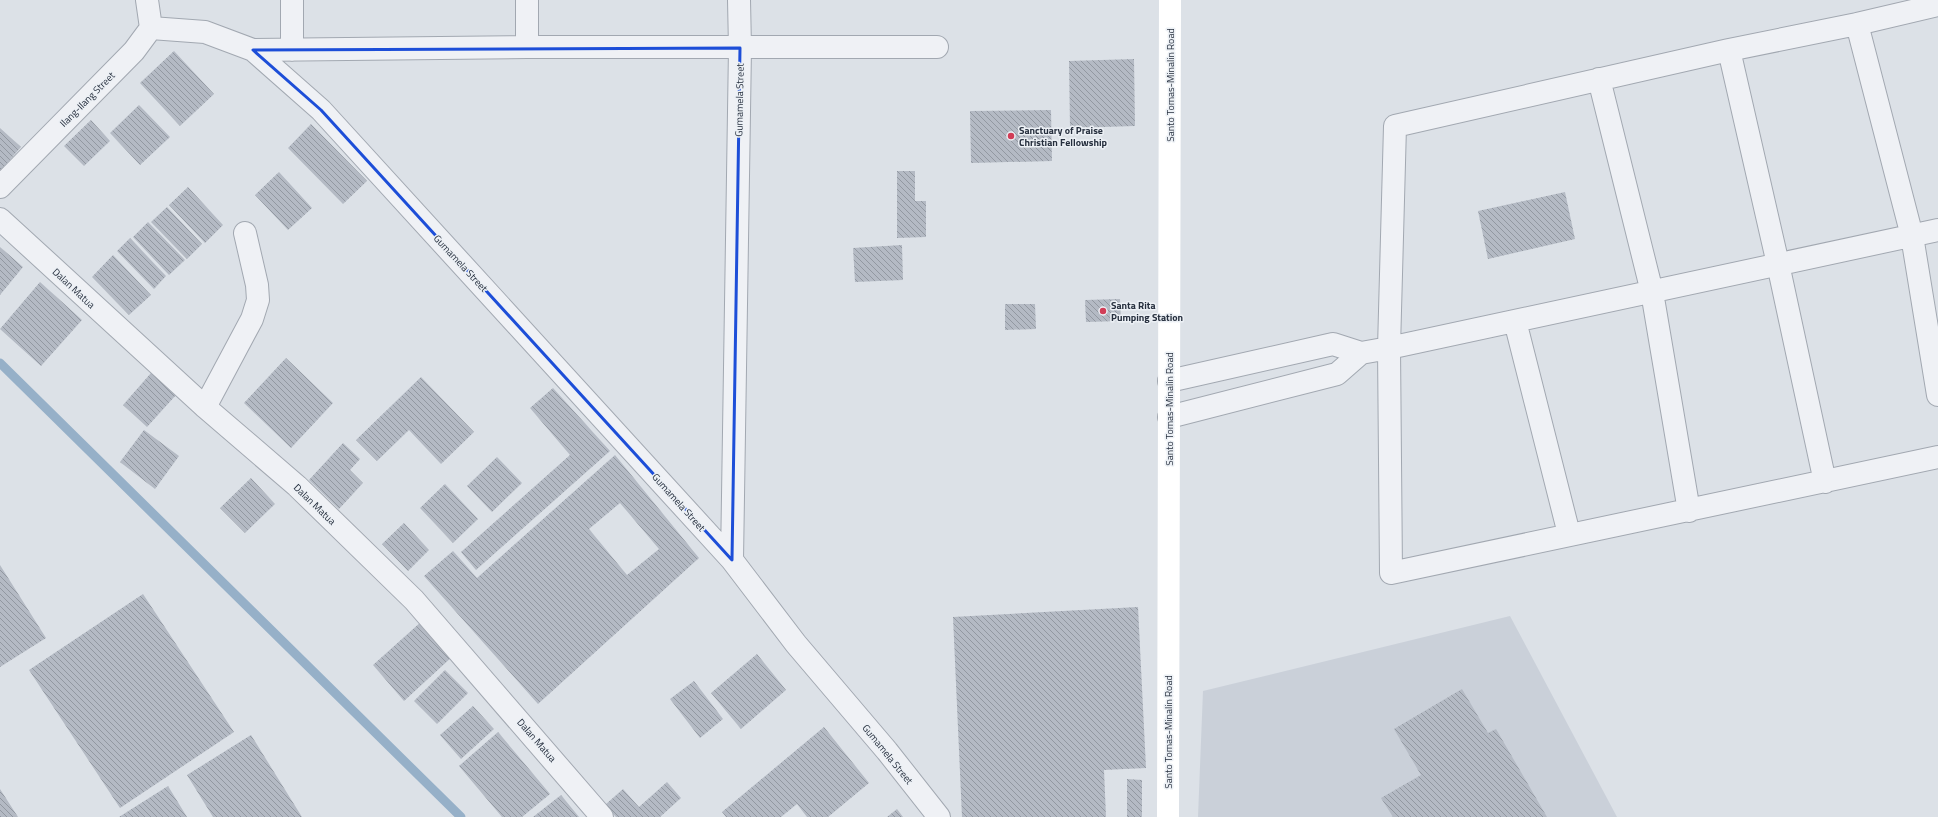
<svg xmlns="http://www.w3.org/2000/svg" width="1938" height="817" font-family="'Titillium Web',sans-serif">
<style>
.built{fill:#cad0d9}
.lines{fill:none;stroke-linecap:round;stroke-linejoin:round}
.stream{stroke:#96b0c8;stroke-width:9}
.building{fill:url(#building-back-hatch);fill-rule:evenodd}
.minor-casing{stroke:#a2a8b1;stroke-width:24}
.minor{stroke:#eff1f5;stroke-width:22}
.secondary{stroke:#fff;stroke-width:22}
.marked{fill:none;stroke:#1d4ed8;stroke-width:3;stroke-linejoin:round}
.poi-dot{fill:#d13d57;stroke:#ecf0f5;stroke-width:1.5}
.labels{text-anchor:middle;stroke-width:3;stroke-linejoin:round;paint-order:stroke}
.street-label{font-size:10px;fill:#262f3e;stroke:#ecf0f5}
.poi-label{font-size:10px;font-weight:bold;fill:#262f3e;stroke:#ecf0f5;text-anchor:start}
</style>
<defs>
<pattern id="building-back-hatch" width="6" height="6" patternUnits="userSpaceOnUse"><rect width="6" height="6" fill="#b4bac4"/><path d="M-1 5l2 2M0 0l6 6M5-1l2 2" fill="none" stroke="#9298a1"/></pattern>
</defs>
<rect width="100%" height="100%" fill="#dce1e7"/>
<path class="built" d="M 1510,616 L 1617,817 L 1198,817 L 1203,691 Z"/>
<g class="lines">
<path class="stream" d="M 0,363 L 461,817"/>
</g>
<path class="building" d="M 174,51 L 214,94 L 180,126 L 140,83 Z
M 1134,59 L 1135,126 L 1070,128 L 1069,61 Z
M 139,105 L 170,137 L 140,165 L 110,133 Z
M 1051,110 L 1052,161 L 971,163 L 970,111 Z
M 91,120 L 110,141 L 84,166 L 64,146 Z
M 311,124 L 367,181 L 343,204 L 288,148 Z
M 0,128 L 21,147 L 0,171 Z
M 897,171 L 915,171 L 915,201 L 926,201 L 926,237 L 897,238 Z
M 279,172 L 312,208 L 288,230 L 255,195 Z
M 188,187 L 223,225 L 205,243 L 169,205 Z
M 1565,192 L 1575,239 L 1488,259 L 1478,211 Z
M 167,207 L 202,244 L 187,259 L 151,222 Z
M 148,222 L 185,260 L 169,275 L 133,237 Z
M 130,238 L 166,276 L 154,289 L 117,251 Z
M 902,245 L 903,280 L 855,282 L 853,248 Z
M 0,247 L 23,267 L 0,295 Z
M 113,255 L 151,295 L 129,315 L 92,277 Z
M 40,282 L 82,320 L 41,366 L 0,329 Z
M 1120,299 L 1121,321 L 1086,322 L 1085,300 Z
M 1005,304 L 1035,304 L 1036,329 L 1005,330 Z
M 286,358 L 333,403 L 291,448 L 244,403 Z
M 151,373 L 176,395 L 147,427 L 123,405 Z
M 421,377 L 474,432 L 441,464 L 409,430 L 377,461 L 356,440 Z
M 553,388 L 610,451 L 476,570 L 461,552 L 570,455 L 530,408 Z
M 144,430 L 179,456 L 155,489 L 120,462 Z
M 343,443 L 360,459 L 350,470 L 363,483 L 339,509 L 309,480 Z
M 615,455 L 699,558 L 538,704 L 424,576 L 453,551 L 477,578 ZM 620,503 L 659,549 L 627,575 L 589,529 Z
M 497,457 L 522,483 L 492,512 L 467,486 Z
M 251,478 L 275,504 L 245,533 L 220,508 Z
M 445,484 L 478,519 L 453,543 L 420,508 Z
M 404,523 L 429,550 L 408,571 L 382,544 Z
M 0,565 L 46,638 L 0,667 Z
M 143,594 L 234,732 L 120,808 L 29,670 Z
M 1138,607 L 1146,768 L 1104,770 L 1106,817 L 962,817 L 953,617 Z
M 422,621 L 453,656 L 404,701 L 373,665 Z
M 757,654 L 786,690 L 741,729 L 711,693 Z
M 445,670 L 468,693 L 437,724 L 414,701 Z
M 694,681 L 723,719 L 700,738 L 670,699 Z
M 1462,689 L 1488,733 L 1496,729 L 1547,817 L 1393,817 L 1381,798 L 1421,775 L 1394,729 Z
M 473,706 L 494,729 L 461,759 L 440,735 Z
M 824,727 L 869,783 L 828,817 L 807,817 L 797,804 L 781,817 L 726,817 L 722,812 Z
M 498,732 L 550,794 L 522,817 L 502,817 L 459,766 Z
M 251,735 L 302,817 L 213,817 L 187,775 Z
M 1127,779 L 1142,780 L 1142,817 L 1127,817 Z
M 667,782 L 681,798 L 660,817 L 616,817 L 605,805 L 623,789 L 639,807 Z
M 168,786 L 187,817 L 119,817 Z
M 0,789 L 18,817 L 0,817 Z
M 561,795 L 579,817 L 533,817 Z
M 897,809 L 903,817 L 887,817 Z"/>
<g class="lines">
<g class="minor-casing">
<path id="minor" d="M 292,0 L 292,50
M 1938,5 L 1857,24 L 1729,50 L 1395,126 L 1389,348 L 1391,573 C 1573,533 1756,497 1938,457
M 1857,24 L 1912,236 L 1938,395
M 151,28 L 205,32 L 253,50 L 321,110 L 732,560 L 796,644 L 887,751 L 939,817
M 527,47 L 527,0
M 253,50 L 527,47 L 937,47
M 1729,50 L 1778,264 L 1825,482
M 1599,79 L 1652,292 L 1689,511
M 0,187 L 134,51 L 151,28 L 147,0
M 0,219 L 205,407 L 297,486 L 414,600 L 602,817
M 1515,321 L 1569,534
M 1169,381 L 1333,344 L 1361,353 L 1389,348 L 1938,230
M 205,407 L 252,319 L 258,300 L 257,285 L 245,233
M 1169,417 L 1337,374 L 1361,353
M 732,560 L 740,48 L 739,0"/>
</g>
<use href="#minor" class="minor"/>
<path class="secondary" d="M 1168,817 L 1170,0"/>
</g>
<path class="marked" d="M 740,48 L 732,560 L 321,110 L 253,50 Z"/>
<g class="poi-dot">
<circle cx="1011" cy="136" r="4"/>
<circle cx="1103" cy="311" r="4"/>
</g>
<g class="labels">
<g class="street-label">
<text transform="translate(1170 85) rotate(-90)" y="4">Santo Tomas-Minalin Road</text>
<text transform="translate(87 99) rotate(-45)" y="4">Ilang-Ilang Street</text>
<text transform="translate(739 100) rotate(-89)" y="4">Gumamela Street</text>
<text transform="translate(461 263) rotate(47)" y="4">Gumamela Street</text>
<text transform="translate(74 288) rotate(43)" y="4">Dalan Matua</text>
<text transform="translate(1169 409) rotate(-90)" y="4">Santo Tomas-Minalin Road</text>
<text transform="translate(679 502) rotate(48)" y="4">Gumamela Street</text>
<text transform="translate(315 504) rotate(44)" y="4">Dalan Matua</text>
<text transform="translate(1168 732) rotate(-90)" y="4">Santo Tomas-Minalin Road</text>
<text transform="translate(537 740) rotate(49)" y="4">Dalan Matua</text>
<text transform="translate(888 754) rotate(51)" y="4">Gumamela Street</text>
</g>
<g class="poi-label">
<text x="1019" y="134">Sanctuary of Praise<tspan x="1019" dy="12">Christian Fellowship</tspan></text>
<text x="1111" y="309">Santa Rita<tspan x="1111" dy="12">Pumping Station</tspan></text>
</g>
</g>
</svg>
